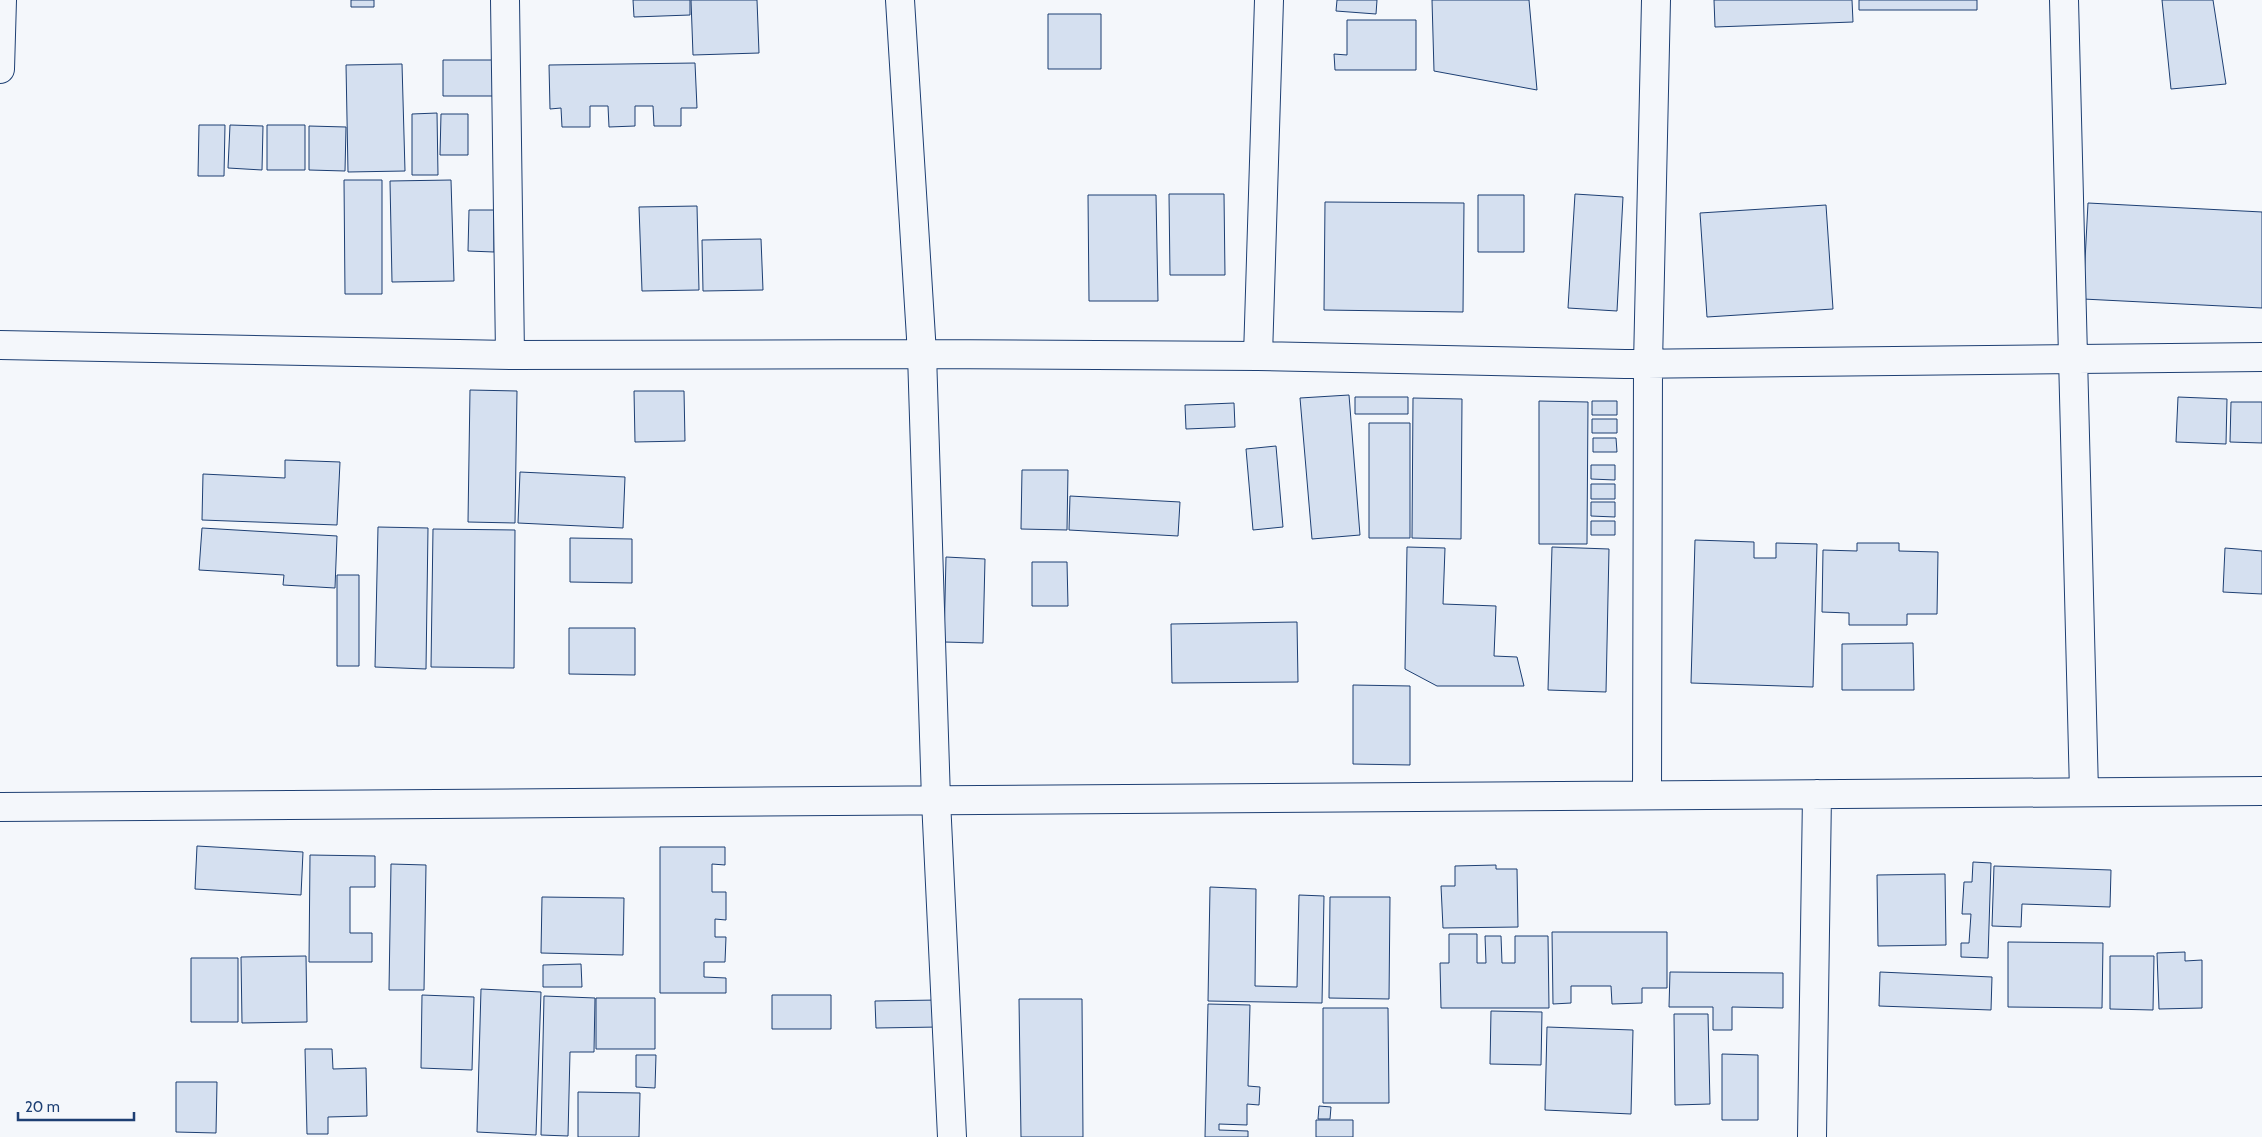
<svg xmlns="http://www.w3.org/2000/svg" width="2262" height="1137" font-family="Cabin,sans-serif">
<style>
.building{fill:#d5e0f0;stroke:#1d3f73}
.lines{fill:none;stroke-linecap:round;stroke-linejoin:round}
.minor-casing{stroke:#1d3f73;stroke-width:30}
.minor{stroke:#f4f7fb;stroke-width:28}
</style>
<rect width="100%" height="100%" fill="#f4f7fb"/>
<path class="building" d="M 351,0 L 374,0 L 374,7 L 351,7 Z
M 633,0 L 690,0 L 690,15 L 634,17 Z
M 691,0 L 757,0 L 759,53 L 693,55 Z
M 1337,0 L 1377,0 L 1376,14 L 1336,11 Z
M 1432,0 L 1529,0 L 1537,90 L 1434,71 Z
M 1714,0 L 1852,0 L 1853,22 L 1715,27 Z
M 1859,0 L 1977,0 L 1977,10 L 1859,10 Z
M 2162,0 L 2213,0 L 2226,84 L 2171,89 Z
M 1048,14 L 1101,14 L 1101,69 L 1048,69 Z
M 1347,20 L 1416,20 L 1416,70 L 1335,70 L 1334,54 L 1347,55 Z
M 443,60 L 493,60 L 493,96 L 443,96 Z
M 695,63 L 697,108 L 681,108 L 681,126 L 654,126 L 653,106 L 635,106 L 635,126 L 609,127 L 608,106 L 590,106 L 590,127 L 562,127 L 561,108 L 550,109 L 549,65 Z
M 402,64 L 405,171 L 348,172 L 346,65 Z
M 437,113 L 438,175 L 412,175 L 412,114 Z
M 441,114 L 468,114 L 468,155 L 440,155 Z
M 199,125 L 225,125 L 224,176 L 198,176 Z
M 230,125 L 263,126 L 262,170 L 228,168 Z
M 267,125 L 305,125 L 305,170 L 267,170 Z
M 309,126 L 346,127 L 345,171 L 309,170 Z
M 344,180 L 382,180 L 382,294 L 345,294 Z
M 451,180 L 454,281 L 392,282 L 390,181 Z
M 1169,194 L 1224,194 L 1225,275 L 1170,275 Z
M 1575,194 L 1623,197 L 1617,311 L 1568,308 Z
M 1088,195 L 1156,195 L 1158,301 L 1089,301 Z
M 1478,195 L 1524,195 L 1524,252 L 1478,252 Z
M 1325,202 L 1464,203 L 1463,312 L 1324,310 Z
M 2088,203 L 2262,212 L 2262,308 L 2083,299 Z
M 1826,205 L 1833,309 L 1707,317 L 1700,213 Z
M 697,206 L 699,290 L 642,291 L 639,207 Z
M 469,210 L 494,210 L 494,252 L 468,251 Z
M 761,239 L 763,290 L 703,291 L 702,240 Z
M 470,390 L 517,391 L 515,523 L 468,522 Z
M 634,391 L 684,391 L 685,441 L 635,442 Z
M 1349,395 L 1360,535 L 1312,539 L 1300,398 Z
M 1355,397 L 1408,397 L 1408,414 L 1355,414 Z
M 2178,397 L 2227,399 L 2226,444 L 2176,442 Z
M 1413,398 L 1462,399 L 1461,539 L 1412,538 Z
M 1539,401 L 1588,402 L 1587,544 L 1539,544 Z
M 1592,401 L 1617,401 L 1617,415 L 1592,415 Z
M 2231,402 L 2262,402 L 2262,443 L 2230,442 Z
M 1234,403 L 1235,427 L 1186,429 L 1185,405 Z
M 1592,419 L 1617,419 L 1617,433 L 1592,433 Z
M 1369,423 L 1410,423 L 1410,538 L 1369,538 Z
M 1593,438 L 1616,438 L 1617,452 L 1593,452 Z
M 1276,446 L 1283,527 L 1253,530 L 1246,449 Z
M 285,460 L 340,462 L 337,525 L 202,520 L 203,474 L 285,478 Z
M 1591,465 L 1615,465 L 1615,480 L 1591,479 Z
M 1022,470 L 1068,470 L 1067,530 L 1021,529 Z
M 520,472 L 625,477 L 623,528 L 518,523 Z
M 1591,484 L 1615,484 L 1615,499 L 1591,499 Z
M 1070,496 L 1180,502 L 1178,536 L 1069,530 Z
M 1591,502 L 1615,502 L 1615,517 L 1591,516 Z
M 1591,521 L 1615,521 L 1615,535 L 1591,535 Z
M 378,527 L 428,528 L 426,669 L 375,667 Z
M 202,528 L 337,536 L 335,588 L 283,585 L 284,575 L 199,570 Z
M 433,529 L 515,530 L 514,668 L 431,667 Z
M 570,538 L 632,539 L 632,583 L 570,582 Z
M 1695,540 L 1754,542 L 1754,558 L 1776,558 L 1776,543 L 1817,544 L 1813,687 L 1691,683 Z
M 1857,543 L 1899,543 L 1899,551 L 1938,552 L 1937,614 L 1907,614 L 1907,625 L 1849,625 L 1849,613 L 1822,612 L 1823,550 L 1857,551 Z
M 1407,547 L 1445,548 L 1443,604 L 1496,606 L 1494,656 L 1517,657 L 1524,686 L 1437,686 L 1405,669 Z
M 1552,547 L 1609,549 L 1606,692 L 1548,690 Z
M 2225,548 L 2262,551 L 2262,594 L 2223,592 Z
M 946,557 L 985,559 L 983,643 L 944,642 Z
M 1032,562 L 1067,562 L 1068,606 L 1032,606 Z
M 337,575 L 359,575 L 359,666 L 337,666 Z
M 1297,622 L 1298,682 L 1172,683 L 1171,624 Z
M 569,628 L 635,628 L 635,675 L 569,674 Z
M 1913,643 L 1914,690 L 1842,690 L 1842,644 Z
M 1353,685 L 1410,686 L 1410,765 L 1353,764 Z
M 197,846 L 303,852 L 301,895 L 195,889 Z
M 660,847 L 725,847 L 725,865 L 712,864 L 712,892 L 726,892 L 726,920 L 715,919 L 715,937 L 726,937 L 725,962 L 704,962 L 704,977 L 726,978 L 726,993 L 660,993 Z
M 310,855 L 375,856 L 375,887 L 350,887 L 350,933 L 372,933 L 372,962 L 309,962 Z
M 1973,862 L 1991,863 L 1988,958 L 1961,957 L 1961,943 L 1969,943 L 1971,914 L 1962,914 L 1964,882 L 1972,882 Z
M 391,864 L 426,865 L 424,990 L 389,990 Z
M 1496,865 L 1496,869 L 1517,869 L 1518,927 L 1443,928 L 1441,886 L 1455,886 L 1455,866 Z
M 1994,866 L 2111,870 L 2110,907 L 2022,904 L 2021,927 L 1992,926 Z
M 1945,874 L 1946,945 L 1878,946 L 1877,875 Z
M 1210,887 L 1256,889 L 1255,986 L 1297,987 L 1299,895 L 1324,896 L 1322,1003 L 1208,1001 Z
M 542,897 L 624,898 L 623,955 L 541,953 Z
M 1330,897 L 1390,897 L 1389,999 L 1329,998 Z
M 1552,932 L 1667,932 L 1667,988 L 1642,988 L 1642,1003 L 1612,1004 L 1611,986 L 1571,986 L 1571,1003 L 1553,1004 Z
M 1449,934 L 1477,934 L 1477,963 L 1486,963 L 1485,936 L 1501,936 L 1502,963 L 1515,963 L 1515,936 L 1548,936 L 1549,1008 L 1441,1008 L 1440,963 L 1449,963 Z
M 2008,942 L 2103,943 L 2102,1008 L 2008,1007 Z
M 2185,952 L 2185,961 L 2202,960 L 2202,1008 L 2159,1009 L 2157,953 Z
M 306,956 L 307,1022 L 242,1023 L 241,957 Z
M 2110,956 L 2154,956 L 2153,1010 L 2110,1009 Z
M 191,958 L 238,958 L 238,1022 L 191,1022 Z
M 581,964 L 582,987 L 543,987 L 543,965 Z
M 1670,972 L 1783,973 L 1783,1008 L 1732,1007 L 1732,1030 L 1713,1030 L 1713,1007 L 1669,1007 Z
M 1880,972 L 1992,977 L 1991,1010 L 1879,1006 Z
M 481,989 L 541,992 L 536,1135 L 477,1132 Z
M 422,995 L 474,997 L 472,1070 L 421,1068 Z
M 772,995 L 831,995 L 831,1029 L 772,1029 Z
M 544,996 L 595,998 L 594,1052 L 570,1052 L 568,1136 L 541,1135 Z
M 596,998 L 655,998 L 655,1049 L 596,1049 Z
M 1019,999 L 1082,999 L 1083,1137 L 1021,1137 Z
M 938,1000 L 939,1027 L 876,1028 L 875,1001 Z
M 1208,1004 L 1250,1005 L 1248,1086 L 1260,1087 L 1259,1105 L 1247,1104 L 1247,1125 L 1219,1124 L 1219,1130 L 1248,1131 L 1248,1137 L 1205,1137 Z
M 1323,1008 L 1388,1008 L 1389,1103 L 1323,1103 Z
M 1491,1011 L 1542,1012 L 1541,1065 L 1490,1064 Z
M 1674,1014 L 1708,1014 L 1710,1104 L 1675,1105 Z
M 1547,1027 L 1633,1030 L 1631,1114 L 1545,1110 Z
M 305,1049 L 332,1049 L 333,1069 L 366,1068 L 367,1116 L 328,1117 L 328,1134 L 307,1134 Z
M 1722,1054 L 1758,1055 L 1758,1120 L 1722,1120 Z
M 636,1055 L 656,1055 L 655,1088 L 636,1087 Z
M 176,1082 L 217,1082 L 216,1133 L 176,1132 Z
M 578,1092 L 640,1093 L 639,1137 L 578,1137 Z
M 1319,1106 L 1331,1107 L 1330,1119 L 1318,1119 Z
M 1316,1120 L 1353,1120 L 1353,1137 L 1316,1137 Z"/>
<g class="lines">
<g class="minor-casing">
<path id="minor" d="M 505,0 L 510,355
M 900,0 L 922,354 L 936,800 L 952,1137
M 2064,0 L 2084,792
M 0,69 L 2,0
M 0,345 L 510,355 L 922,354 L 1258,356 L 1625,364 L 2262,357
M 1258,356 L 1269,0
M 1647,795 L 1648,364 L 1656,0
M 0,807 L 2262,791
M 1812,1137 L 1817,794"/>
</g>
<use href="#minor" class="minor"/>
</g>
<path d="M18 1112v8h116v-8" fill="none" stroke="#1d3f73" stroke-width="2.5"/>
<text x="25" y="1112" font-size="15" fill="#1d3f73" stroke="#f4f7fb" stroke-width="4" paint-order="stroke">20 m</text>
</svg>
